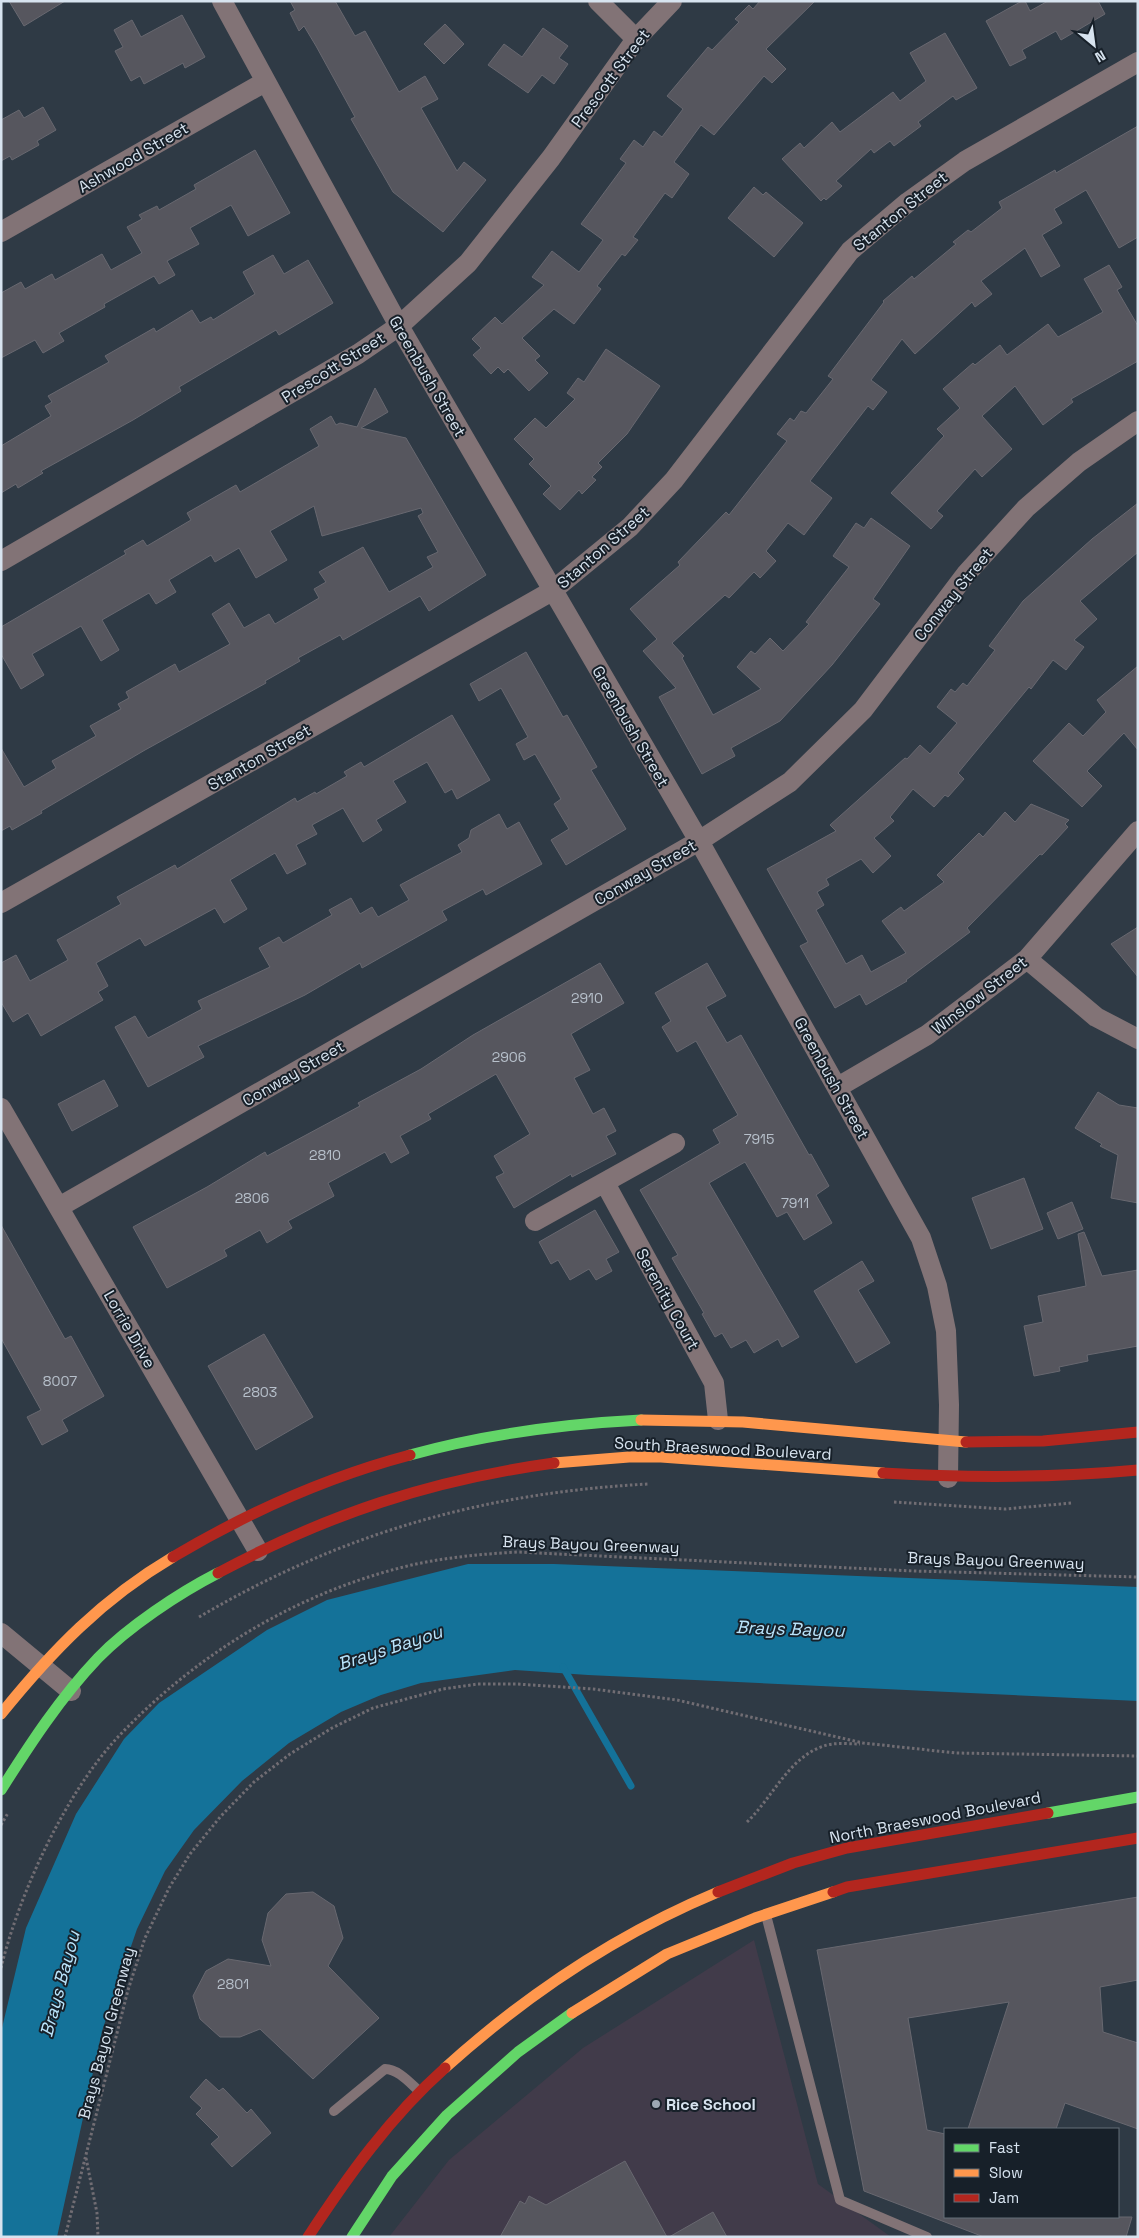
<svg xmlns="http://www.w3.org/2000/svg" width="1139" height="2238" font-family="'Space Grotesk',sans-serif">
<style>
.education{fill:#413b4a}
.water{fill:#147299}
.lines{fill:none;stroke-linecap:round;stroke-linejoin:round}
.stream{stroke:#147299;stroke-width:7}
.building{fill:#56565e;stroke:#686870}
.path{stroke:#716d73;stroke-width:3;stroke-dasharray:2.5 2.5;stroke-linecap:butt}
.lane{stroke:#827376;stroke-width:10}
.street{stroke:#827376;stroke-width:20}
.fast{stroke:#63d668;stroke-width:11}
.slow{stroke:#ff974d;stroke-width:11}
.jam{stroke:#b3261e;stroke-width:11}
.poi-dot{fill:#9ca8b4;stroke:#172029;stroke-width:2}
.labels{text-anchor:middle;stroke-width:4;stroke-linejoin:round;paint-order:stroke}
.number-label{font-size:14px;fill:#b7c0cb}
.street-label{font-size:16px;fill:#d7e3ef;stroke:#172029}
.poi-label{font-size:16px;font-weight:bold;fill:#d7e3ef;stroke:#172029;text-anchor:start}
.water-label{font-size:18px;font-style:italic;fill:#bae4fb;stroke:#172029}
</style>
<rect width="100%" height="100%" fill="#2f3a45"/>
<path class="education" d="M 754,1940 L 818,2184 L 891,2237 L 389,2237 L 449,2160 L 583,2048 Z"/>
<path class="water" d="M 468,1564 L 554,1564 L 1138,1587 L 1138,1701 L 588,1675 L 515,1670 L 421,1683 L 381,1695 L 341,1712 L 289,1743 L 242,1781 L 194,1830 L 165,1871 L 137,1929 L 102,2031 L 57,2237 L 1,2237 L 1,2032 L 26,1928 L 76,1814 L 124,1739 L 159,1703 L 267,1630 L 327,1600 Z"/>
<g class="lines">
<path class="stream" d="M 563,1667 L 631,1786"/>
</g>
<path class="building" d="M 9,1 L 65,1 L 24,26 Z
M 290,1 L 335,1 L 355,36 L 365,31 L 399,92 L 425,76 L 438,99 L 421,108 L 457,171 L 464,162 L 486,180 L 443,232 L 393,192 L 351,119 L 355,117 L 316,46 L 304,26 L 299,31 L 290,13 L 295,10 Z
M 760,1 L 815,1 L 766,49 L 786,69 L 772,83 L 764,76 L 714,135 L 701,125 L 674,162 L 689,174 L 672,198 L 665,193 L 633,237 L 638,240 L 625,256 L 622,254 L 597,286 L 601,289 L 574,324 L 554,309 L 522,338 L 540,356 L 535,360 L 548,373 L 529,391 L 508,369 L 504,373 L 498,367 L 491,374 L 473,355 L 481,348 L 472,339 L 495,317 L 502,324 L 544,285 L 532,277 L 552,251 L 579,272 L 603,240 L 581,224 L 626,163 L 620,159 L 634,140 L 643,147 L 654,131 L 662,137 L 683,109 L 667,96 L 708,47 L 712,50 L 739,22 L 735,19 L 749,5 L 753,9 Z
M 1022,1 L 1025,1 L 1030,11 L 1048,1 L 1098,1 L 1105,14 L 1061,40 L 1056,31 L 1022,50 L 1026,58 L 1010,66 L 986,21 Z
M 182,15 L 205,57 L 185,68 L 183,63 L 144,84 L 140,76 L 131,81 L 115,51 L 123,47 L 114,30 L 132,20 L 141,37 Z
M 445,24 L 464,44 L 444,64 L 424,44 Z
M 543,28 L 568,46 L 559,58 L 568,64 L 554,84 L 542,75 L 528,93 L 488,65 L 504,44 L 522,57 Z
M 945,33 L 977,88 L 956,100 L 953,96 L 918,122 L 921,126 L 894,146 L 890,141 L 874,153 L 871,149 L 836,181 L 842,186 L 826,200 L 824,198 L 821,201 L 782,159 L 800,143 L 804,148 L 832,122 L 840,132 L 893,92 L 900,101 L 926,81 L 910,53 Z
M 43,107 L 56,130 L 37,141 L 39,145 L 12,160 L 10,156 L 1,161 L 1,120 L 19,110 L 24,118 Z
M 1138,126 L 1138,237 L 1119,248 L 1086,190 L 1054,209 L 1062,223 L 1042,235 L 1060,266 L 1041,277 L 1025,248 L 981,281 L 992,294 L 975,307 L 972,302 L 915,354 L 902,339 L 871,380 L 887,392 L 873,410 L 868,406 L 810,481 L 832,498 L 804,535 L 788,523 L 766,551 L 776,561 L 760,578 L 754,572 L 729,598 L 725,595 L 672,643 L 684,656 L 682,658 L 713,715 L 761,689 L 737,667 L 751,651 L 755,654 L 770,638 L 783,651 L 809,624 L 806,622 L 849,567 L 833,556 L 856,523 L 864,528 L 871,518 L 910,546 L 873,599 L 880,604 L 832,665 L 780,721 L 731,748 L 735,756 L 702,774 L 659,697 L 676,688 L 643,651 L 657,639 L 630,609 L 680,565 L 678,562 L 726,512 L 729,515 L 787,441 L 777,434 L 790,418 L 794,421 L 801,411 L 806,413 L 833,379 L 828,376 L 884,302 L 883,301 L 912,276 L 914,279 L 956,244 L 953,242 L 968,230 L 971,232 L 1002,208 L 999,202 L 1055,170 L 1056,173 Z
M 255,150 L 290,213 L 248,236 L 231,205 L 190,228 L 199,244 L 167,261 L 175,275 L 159,284 L 154,276 L 104,304 L 105,307 L 59,333 L 64,341 L 43,353 L 35,340 L 1,358 L 1,293 L 21,282 L 25,289 L 52,274 L 55,280 L 102,254 L 111,270 L 142,253 L 127,227 L 142,219 L 139,215 L 157,206 L 159,210 L 196,189 L 194,185 Z
M 754,187 L 763,195 L 766,192 L 803,223 L 774,257 L 728,218 Z
M 273,255 L 284,274 L 308,260 L 333,303 L 279,335 L 276,330 L 179,387 L 181,391 L 133,420 L 41,471 L 43,473 L 18,488 L 16,484 L 1,493 L 1,446 L 51,416 L 45,406 L 52,402 L 48,396 L 109,362 L 105,356 L 154,328 L 156,332 L 192,310 L 200,323 L 211,317 L 213,320 L 255,294 L 243,272 Z
M 1109,265 L 1122,287 L 1117,290 L 1138,326 L 1138,361 L 1071,399 L 1073,402 L 1043,425 L 1015,386 L 982,416 L 1012,449 L 982,477 L 975,469 L 937,511 L 943,516 L 931,529 L 891,493 L 944,436 L 937,429 L 960,408 L 943,389 L 973,363 L 975,365 L 1000,345 L 1007,355 L 1048,324 L 1058,337 L 1103,312 L 1084,279 Z
M 606,349 L 660,386 L 627,434 L 598,463 L 602,467 L 592,477 L 596,480 L 582,494 L 579,490 L 560,510 L 543,494 L 551,486 L 529,464 L 534,459 L 514,439 L 535,418 L 546,428 L 575,399 L 567,393 L 578,378 L 584,382 Z
M 375,388 L 388,412 L 361,428 L 406,438 L 486,575 L 429,611 L 420,596 L 343,640 L 340,635 L 298,658 L 300,661 L 265,681 L 266,683 L 145,750 L 41,811 L 42,813 L 12,830 L 10,826 L 1,831 L 1,748 L 24,787 L 56,768 L 52,761 L 96,736 L 90,726 L 121,709 L 118,704 L 129,698 L 126,692 L 175,664 L 179,672 L 230,644 L 212,614 L 229,603 L 244,628 L 269,614 L 275,624 L 319,598 L 314,589 L 326,582 L 319,572 L 363,547 L 389,592 L 433,567 L 427,557 L 438,552 L 418,516 L 423,513 L 421,508 L 322,536 L 314,506 L 270,531 L 287,560 L 256,578 L 239,548 L 215,562 L 211,555 L 169,580 L 176,592 L 156,604 L 149,593 L 102,620 L 119,650 L 101,661 L 81,626 L 32,654 L 44,675 L 21,689 L 1,654 L 1,627 L 126,554 L 124,551 L 143,540 L 147,546 L 191,520 L 187,513 L 236,485 L 240,492 L 319,446 L 310,429 L 331,416 L 336,425 L 340,423 L 357,427 Z
M 1138,503 L 1138,552 L 1080,601 L 1097,619 L 1074,640 L 1084,647 L 1066,670 L 1053,660 L 1031,689 L 1029,687 L 958,773 L 964,779 L 948,797 L 945,795 L 934,807 L 913,789 L 890,817 L 894,821 L 874,838 L 891,856 L 873,873 L 861,859 L 826,879 L 829,885 L 817,892 L 824,905 L 816,910 L 846,964 L 862,955 L 871,972 L 906,953 L 882,921 L 901,907 L 904,911 L 944,882 L 937,875 L 979,833 L 983,837 L 1005,812 L 1015,822 L 1031,804 L 1069,820 L 1065,824 L 1068,827 L 1042,855 L 1040,854 L 967,928 L 970,932 L 906,980 L 907,981 L 866,1005 L 860,994 L 835,1008 L 800,946 L 808,942 L 767,869 L 836,831 L 830,825 L 905,758 L 907,759 L 920,745 L 930,754 L 957,723 L 937,707 L 951,689 L 955,692 L 963,683 L 967,686 L 995,650 L 989,646 L 1023,601 L 1092,539 Z
M 526,652 L 563,717 L 567,715 L 597,767 L 591,770 L 626,829 L 566,865 L 551,840 L 569,829 L 554,804 L 561,799 L 535,754 L 524,760 L 516,744 L 528,737 L 501,688 L 479,701 L 470,684 Z
M 1138,666 L 1138,750 L 1124,733 L 1087,771 L 1102,786 L 1082,807 L 1033,761 L 1069,723 L 1083,736 L 1106,712 L 1097,700 Z
M 452,715 L 490,780 L 457,799 L 452,789 L 445,793 L 427,762 L 393,781 L 406,802 L 376,820 L 382,830 L 363,842 L 343,808 L 312,825 L 317,834 L 296,845 L 306,864 L 287,874 L 275,853 L 230,880 L 247,909 L 224,923 L 215,908 L 145,946 L 140,938 L 96,963 L 108,986 L 98,992 L 103,1000 L 41,1036 L 28,1013 L 13,1022 L 1,1002 L 1,963 L 16,955 L 30,981 L 68,960 L 57,940 L 121,904 L 117,897 L 175,865 L 177,869 L 295,798 L 297,802 L 315,792 L 316,794 L 347,776 L 344,772 L 361,762 L 364,767 Z
M 499,814 L 507,829 L 519,822 L 542,864 L 486,895 L 483,889 L 442,911 L 447,920 L 362,968 L 360,963 L 305,995 L 198,1046 L 204,1057 L 148,1087 L 115,1027 L 135,1016 L 148,1038 L 202,1009 L 198,1001 L 270,967 L 259,948 L 279,937 L 283,943 L 332,915 L 329,910 L 351,898 L 360,914 L 372,907 L 378,917 L 409,900 L 400,885 L 462,852 L 458,845 L 469,838 L 471,830 Z
M 1138,927 L 1138,977 L 1111,944 Z
M 600,963 L 624,1003 L 571,1034 L 590,1070 L 574,1078 L 593,1114 L 604,1108 L 616,1131 L 606,1136 L 616,1154 L 572,1177 L 571,1174 L 514,1208 L 496,1177 L 504,1173 L 494,1156 L 530,1134 L 496,1074 L 428,1114 L 431,1119 L 400,1136 L 409,1153 L 391,1163 L 385,1152 L 328,1183 L 334,1196 L 288,1221 L 292,1228 L 267,1243 L 260,1230 L 224,1250 L 227,1256 L 167,1288 L 133,1227 L 207,1187 L 265,1152 L 267,1156 L 360,1106 L 358,1103 L 421,1069 L 473,1035 Z
M 707,963 L 726,996 L 706,1007 L 727,1043 L 741,1035 L 809,1155 L 811,1154 L 829,1186 L 816,1195 L 832,1223 L 804,1240 L 787,1212 L 777,1217 L 745,1162 L 709,1183 L 799,1337 L 782,1347 L 778,1339 L 754,1353 L 746,1340 L 731,1348 L 722,1333 L 715,1337 L 702,1314 L 704,1313 L 672,1258 L 678,1255 L 640,1190 L 720,1143 L 713,1130 L 738,1115 L 696,1041 L 677,1052 L 662,1027 L 671,1021 L 655,993 Z
M 104,1080 L 118,1106 L 72,1131 L 58,1104 Z
M 1098,1092 L 1119,1105 L 1138,1108 L 1138,1203 L 1111,1198 L 1118,1155 L 1100,1146 L 1102,1144 L 1075,1128 Z
M 1024,1178 L 1043,1229 L 991,1249 L 972,1198 Z
M 1072,1202 L 1083,1229 L 1058,1239 L 1047,1213 Z
M 595,1210 L 619,1252 L 606,1259 L 612,1271 L 596,1280 L 589,1269 L 570,1280 L 558,1260 L 551,1264 L 539,1242 Z
M 1,1225 L 65,1339 L 71,1336 L 104,1396 L 62,1420 L 68,1431 L 42,1445 L 27,1417 L 41,1410 L 1,1338 Z
M 1084,1232 L 1102,1276 L 1138,1270 L 1138,1346 L 1087,1355 L 1088,1361 L 1059,1367 L 1060,1371 L 1034,1376 L 1024,1326 L 1043,1322 L 1038,1296 L 1086,1286 L 1078,1234 Z
M 862,1261 L 874,1281 L 858,1290 L 890,1343 L 856,1363 L 814,1291 Z
M 264,1334 L 313,1417 L 256,1450 L 208,1366 Z
M 313,1892 L 334,1906 L 343,1938 L 328,1966 L 379,2018 L 313,2079 L 260,2029 L 240,2037 L 220,2037 L 200,2019 L 193,1996 L 206,1971 L 228,1959 L 271,1966 L 262,1940 L 268,1913 L 286,1894 Z
M 1138,1897 L 1138,1980 L 1100,1987 L 1103,2032 L 1138,2043 L 1138,2129 L 1065,2103 L 1056,2129 L 968,2129 L 1009,2002 L 908,2018 L 927,2130 L 945,2134 L 945,2217 L 1132,2217 L 1126,2237 L 984,2237 L 864,2191 L 817,1950 Z
M 206,2079 L 219,2091 L 223,2088 L 247,2113 L 251,2109 L 271,2133 L 232,2167 L 211,2144 L 219,2137 L 196,2114 L 202,2108 L 190,2097 Z
M 625,2161 L 667,2237 L 500,2237 L 520,2201 L 525,2204 L 529,2196 L 546,2205 Z
M 713,2212 L 727,2237 L 669,2237 Z"/>
<g class="lines">
<path class="path" d="M 894,1502 L 1005,1509 L 1072,1503
M 199,1617 C 342,1533 483,1493 648,1484
M 747,1822 C 773,1797 789,1757 824,1746 C 835,1742 849,1744 860,1744
M 1,1825 L 8,1813
M 1,1968 C 19,1894 65,1794 117,1738 C 198,1652 301,1590 416,1564 C 450,1557 483,1554 517,1552 L 914,1571 L 1138,1577
M 86,2158 L 97,2213 L 98,2237
M 65,2237 L 128,1990 L 145,1938 L 169,1888 L 190,1854 L 221,1816 L 254,1782 L 290,1754 L 332,1728 L 373,1708 L 443,1689 L 478,1684 L 517,1684 L 593,1689 L 677,1700 L 863,1743 L 956,1753 L 1138,1756"/>
<path class="lane" d="M 766,1915 L 840,2200 L 927,2237
M 334,2111 L 385,2069 C 398,2069 410,2083 419,2091"/>
<path class="street" d="M 222,1 L 399,326 L 699,841 L 921,1238 L 937,1286 L 946,1331 L 949,1405 L 948,1478
M 598,1 L 636,39
M 1,232 L 265,82
M 1,561 L 358,354 L 399,326 L 468,263 L 551,158 L 636,39 L 672,1
M 1,903 L 552,591 L 630,527 L 674,480 L 850,251 L 908,202 L 965,161 L 1138,62
M 1027,959 L 1096,1017 L 1138,1039
M 838,1087 L 927,1035 L 1027,959 L 1138,831
M 1,1108 L 258,1551
M 605,1183 L 714,1383 L 718,1420
M 59,1207 L 699,841 L 790,782 L 863,710 L 966,574 L 1026,508 L 1079,462 L 1138,421
M 535,1221 L 675,1143
M 1,1633 L 71,1691"/>
<path class="fast" d="M 410,1455 C 486,1434 563,1424 641,1420
M 1,1790 C 30,1744 60,1698 98,1658 C 128,1627 179,1593 218,1573
M 1048,1813 L 1138,1797
M 352,2237 L 392,2176 L 447,2115 L 518,2052 L 572,2013"/>
<path class="slow" d="M 641,1420 L 743,1422 L 966,1442
M 554,1463 L 629,1457 L 661,1457 L 883,1473
M 1,1714 C 52,1651 102,1599 173,1557
M 572,2013 L 667,1954 L 755,1918 L 833,1892
M 445,2068 C 526,1995 617,1934 718,1892"/>
<path class="jam" d="M 966,1442 L 1043,1441 L 1138,1432
M 883,1473 C 968,1478 1053,1478 1138,1470
M 173,1557 C 247,1513 327,1477 410,1455
M 218,1573 C 328,1514 431,1480 554,1463
M 718,1892 L 793,1863 L 847,1848 L 1048,1813
M 833,1892 L 847,1887 L 1138,1838
M 308,2237 C 348,2176 390,2117 445,2068"/>
</g>
<circle class="poi-dot" cx="656" cy="2104" r="5"/>
<g class="labels">
<g class="number-label">
<text x="587" y="1003">2910</text>
<text x="509" y="1062">2906</text>
<text x="759" y="1144">7915</text>
<text x="325" y="1160">2810</text>
<text x="252" y="1203">2806</text>
<text x="795" y="1208">7911</text>
<text x="60" y="1386">8007</text>
<text x="260" y="1397">2803</text>
<text x="233" y="1989">2801</text>
</g>
<g class="street-label">
<text transform="translate(610 78) rotate(-53)" y="6">Prescott Street</text>
<text transform="translate(133 157) rotate(-30)" y="6">Ashwood Street</text>
<text transform="translate(900 211) rotate(-39)" y="6">Stanton Street</text>
<text transform="translate(333 367) rotate(-32)" y="6">Prescott Street</text>
<text transform="translate(428 376) rotate(60)" y="6">Greenbush Street</text>
<text transform="translate(603 547) rotate(-41)" y="6">Stanton Street</text>
<text transform="translate(953 594) rotate(-51)" y="6">Conway Street</text>
<text transform="translate(631 726) rotate(60)" y="6">Greenbush Street</text>
<text transform="translate(259 757) rotate(-30)" y="6">Stanton Street</text>
<text transform="translate(645 872) rotate(-30)" y="6">Conway Street</text>
<text transform="translate(979 995) rotate(-38)" y="6">Winslow Street</text>
<text transform="translate(293 1073) rotate(-30)" y="6">Conway Street</text>
<text transform="translate(832 1078) rotate(61)" y="6">Greenbush Street</text>
<text transform="translate(668 1299) rotate(61)" y="6">Serenity Court</text>
<text transform="translate(130 1329) rotate(60)" y="6">Lorrie Drive</text>
<text transform="translate(723 1448) rotate(3)" y="6">South Braeswood Boulevard</text>
<text transform="translate(591 1544) rotate(2)" y="6">Brays Bayou Greenway</text>
<text transform="translate(996 1560) rotate(2)" y="6">Brays Bayou Greenway</text>
<text transform="translate(935 1817) rotate(-11)" y="6">North Braeswood Boulevard</text>
<text transform="translate(106 2033) rotate(-75)" y="6">Brays Bayou Greenway</text>
</g>
<g class="poi-label">
<text x="666" y="2110">Rice School</text>
</g>
<g class="water-label">
<text transform="translate(790 1629) rotate(2)" y="6">Brays Bayou</text>
<text transform="translate(390 1648) rotate(-18)" y="6">Brays Bayou</text>
<text transform="translate(60 1984) rotate(-75)" y="6">Brays Bayou</text>
</g>
</g>
<rect width="1139" height="2238" fill="none" stroke="#d7e3ef" stroke-width="5"/>
<rect x="944" y="2128" width="175" height="90" fill="#172029" stroke="#646e78"/>
<rect x="954" y="2144" width="25" height="8" fill="#63d668" stroke="#646e78"/>
<text x="989" y="2153" font-size="15" fill="#d7e3ef">Fast</text>
<rect x="954" y="2169" width="25" height="8" fill="#ff974d" stroke="#646e78"/>
<text x="989" y="2178" font-size="15" fill="#d7e3ef">Slow</text>
<rect x="954" y="2194" width="25" height="8" fill="#b3261e" stroke="#646e78"/>
<text x="989" y="2203" font-size="15" fill="#d7e3ef">Jam</text>
<g transform="translate(1094 45) rotate(151)" stroke="#172029" stroke-width="4" paint-order="stroke">
<path d="M0-4L9 19L0 12L-9 19Z" fill="#d7e3ef"/>
<text y="-8" font-size="14" font-weight="bold" text-anchor="middle" fill="#d7e3ef">N</text>
</g>
</svg>
